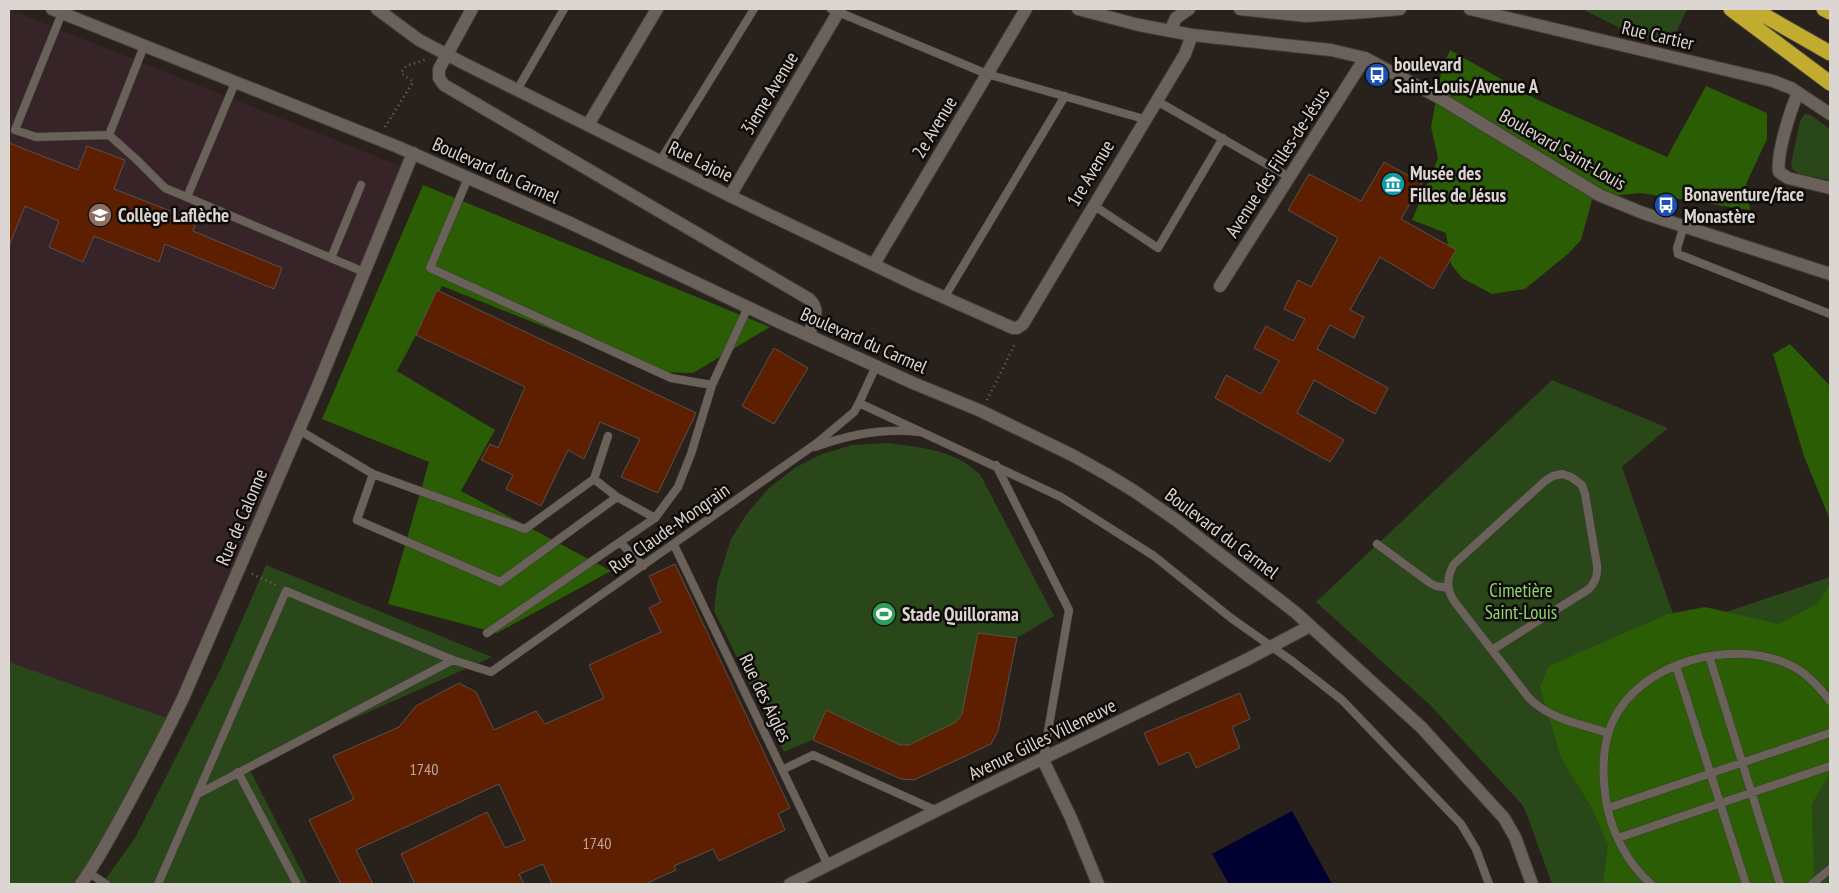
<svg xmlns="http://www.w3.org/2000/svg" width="1839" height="893" font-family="'PT Sans Narrow',sans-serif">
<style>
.education{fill:#372428}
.green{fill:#294719}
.forest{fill:#2a5d04}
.water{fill:#000130}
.building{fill:#5e1f01;stroke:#5a504c}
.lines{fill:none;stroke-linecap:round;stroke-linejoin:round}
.service-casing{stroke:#413c37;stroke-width:9}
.minor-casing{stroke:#413c37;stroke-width:14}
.tertiary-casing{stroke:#413c37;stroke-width:14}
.motorway-casing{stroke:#413c37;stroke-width:17}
.path{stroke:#716b66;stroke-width:2.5;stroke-dasharray:1 4;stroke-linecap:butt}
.service{stroke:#6a615b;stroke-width:8}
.minor{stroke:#6a615b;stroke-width:12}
.tertiary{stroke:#6a615b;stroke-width:12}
.motorway{stroke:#c2ac2f;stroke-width:15}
.labels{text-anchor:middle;stroke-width:5;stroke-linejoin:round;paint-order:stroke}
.number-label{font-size:16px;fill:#bca89e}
.street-label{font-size:19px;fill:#dbd6d2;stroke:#0e0b09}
.poi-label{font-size:19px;font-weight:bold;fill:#dbd6d2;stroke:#0e0b09;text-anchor:start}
.park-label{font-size:19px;fill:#91d76f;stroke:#0e0b09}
</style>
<rect width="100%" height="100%" fill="#28211c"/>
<path class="education" d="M 9,9 L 410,170 L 167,718 L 9,662 Z"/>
<path class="green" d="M 1582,9 L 1687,9 L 1671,43 L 1634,35 Z
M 1805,114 L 1811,115 L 1830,129 L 1830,180 L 1799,174 L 1792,169 L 1791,164 L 1800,121 Z
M 1552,380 L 1668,428 L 1622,467 L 1678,628 L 1830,577 L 1830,884 L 1552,884 L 1527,815 L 1523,806 L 1517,799 L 1430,705 L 1316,602 Z
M 887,443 C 913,446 942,449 964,462 C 970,466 975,471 980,474 L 1054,616 L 1017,638 L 991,744 L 914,780 L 901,779 L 814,739 L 784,752 L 714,611 L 717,584 L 731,539 L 748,512 L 769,488 L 796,467 L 822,454 L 852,445 Z
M 266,565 L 492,657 L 248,766 L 308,884 L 102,884 L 135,838 L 221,668 Z
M 9,662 L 167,718 L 123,826 L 78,884 L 9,884 Z"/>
<path class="forest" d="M 1450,50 L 1536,99 L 1667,157 L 1706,86 L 1767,113 L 1767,139 L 1746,184 L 1750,210 L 1640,193 L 1602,197 L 1592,200 L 1581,240 L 1569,253 L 1525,289 L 1492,294 L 1462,278 L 1451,264 L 1446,233 L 1412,220 L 1438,158 L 1431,127 L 1442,68 Z
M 423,185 L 770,327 L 693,373 L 658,372 L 442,286 L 397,371 L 495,430 L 461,491 L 611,571 L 497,633 L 388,604 L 429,462 L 322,419 Z
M 1790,344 L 1830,386 L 1830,520 L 1804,456 L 1773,354 Z
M 1830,584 L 1830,773 L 1812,804 L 1814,884 L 1603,884 L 1608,845 L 1592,808 L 1561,758 L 1540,687 L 1549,666 L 1668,614 L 1705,607 L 1779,624 L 1818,603 Z"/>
<path class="water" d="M 1292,811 L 1332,884 L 1229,884 L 1212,854 Z"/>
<path class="building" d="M 9,143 L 78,170 L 87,146 L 125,160 L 114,189 L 196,221 L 193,231 L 282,268 L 274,289 L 165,244 L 159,262 L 94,236 L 83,262 L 49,247 L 59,221 L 25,206 L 9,246 Z
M 1384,162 L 1422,183 L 1401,219 L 1456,250 L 1433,289 L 1380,257 L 1350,310 L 1364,317 L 1354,338 L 1330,325 L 1317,349 L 1388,388 L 1375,414 L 1314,380 L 1297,413 L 1344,440 L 1330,462 L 1215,398 L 1226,375 L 1261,394 L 1279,361 L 1254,348 L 1266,326 L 1293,341 L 1305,319 L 1284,309 L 1298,280 L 1311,287 L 1338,238 L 1288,210 L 1309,174 L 1361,201 Z
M 437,290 L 696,413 L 658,493 L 621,477 L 640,439 L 600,422 L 584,459 L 568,450 L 541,506 L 506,489 L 513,475 L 481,460 L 490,444 L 498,448 L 525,387 L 416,335 Z
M 774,348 L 808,368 L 774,424 L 742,406 Z
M 675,564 L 790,808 L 778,814 L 785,830 L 719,861 L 713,849 L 674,866 L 676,870 L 645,884 L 552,884 L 543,864 L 519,874 L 524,884 L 415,884 L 401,854 L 487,812 L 505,848 L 525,840 L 499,784 L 356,850 L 373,884 L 341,884 L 309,820 L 354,799 L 333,756 L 399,727 L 416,706 L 459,683 L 476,692 L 494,730 L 536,711 L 545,724 L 604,698 L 589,665 L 661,632 L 649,608 L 661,602 L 649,576 Z
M 978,633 L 1017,638 L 998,731 L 991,744 L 914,780 L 901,779 L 813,740 L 826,710 L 900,745 L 909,745 L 956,722 L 962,714 Z
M 1240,693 L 1250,719 L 1232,727 L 1240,748 L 1196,768 L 1189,752 L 1159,765 L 1144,733 Z"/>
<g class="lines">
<g class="service-casing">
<path id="service" d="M 831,9 L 987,74 L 1144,119
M 62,13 L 15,130 L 36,137 L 109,135 L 137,160 L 165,188 L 364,272
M 517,90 L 564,9
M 1157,101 L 1289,177
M 109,135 L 144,46
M 660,161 L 754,9
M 468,178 L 430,268 L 671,378 L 712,385 L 748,307
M 187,197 L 235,83
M 1093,205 L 1158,248 L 1223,138
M 1684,226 L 1677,248 L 1678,254 L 1830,314
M 331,258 L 361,185
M 944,298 L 1065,96
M 876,366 L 859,403 L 1061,497 L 1154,556 L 1231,618 L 1292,661 L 1342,700 L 1461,824 L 1476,849 L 1489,884
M 299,430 L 373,474
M 815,447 C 848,435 884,428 919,432
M 996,465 L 1069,610 L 1043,760
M 594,479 L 608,436
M 617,497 L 500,582 L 357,520 L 373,474 L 525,529 L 594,479 L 617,497 L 655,518
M 620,542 L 643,566
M 1377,544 L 1430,583 L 1436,586 L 1448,588
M 674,545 L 828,865
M 487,633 L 655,518 L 678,487 L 691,454 L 712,385
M 1492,650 L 1589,589 C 1596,582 1598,575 1597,565 L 1585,494 L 1582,485 L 1571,477 L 1562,474 L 1553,476 L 1545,481 L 1454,564 C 1447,576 1446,589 1454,601 L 1529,698 C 1549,719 1581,724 1608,733
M 1709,656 L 1780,884
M 1676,666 L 1746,884
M 782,770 L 813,755 L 937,811
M 238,772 L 297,884
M 198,794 L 453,660
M 1608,808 L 1830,733
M 1618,838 L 1830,766
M 89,873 L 106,884
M 158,884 L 286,591 L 453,660 L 491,672 L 817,443 L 854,412 L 859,403
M 1651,884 C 1628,864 1613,835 1607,806 C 1602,778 1601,749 1612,723 C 1639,661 1736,636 1794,667 C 1809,675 1820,688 1830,701
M 1812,884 L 1830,869"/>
</g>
<g class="minor-casing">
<path id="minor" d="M 377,9 L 419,40 L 465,64 L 730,196 L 914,284 L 1013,328 L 1017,328 L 1023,324 L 1185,54 L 1192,35
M 472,9 L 439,69 L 439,78 L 444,85 L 809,299 C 821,310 814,322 808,335
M 1470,9 L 1773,81 L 1791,88 L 1830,114
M 1798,93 C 1791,109 1776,154 1779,172 L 1788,178 L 1830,188
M 588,125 L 657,9
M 730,196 L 840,9
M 874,264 L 1026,9
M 1220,286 L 1365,58
M 1043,760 L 1071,818 L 1098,884
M 81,884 C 98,860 112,834 126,808 C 146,771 166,734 184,696 L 317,388 L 413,153
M 790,884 L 976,791 L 1248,659 L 1310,626"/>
</g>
<g class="tertiary-casing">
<path id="tertiary" d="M 52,9 L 398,147 L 568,222 L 781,323 L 913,383 L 981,411 L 1072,455 L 1106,474 L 1134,491 L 1176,520 L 1295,612 L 1421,727 L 1504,818 L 1515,837 L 1532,884
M 1078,9 L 1139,25 L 1192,35 L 1331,50 L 1365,58 L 1438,97 L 1599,195 L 1643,213 L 1830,274
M 1240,9 L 1306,16 L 1366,12 L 1400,9
M 1170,31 L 1176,18 L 1189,9"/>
</g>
<g class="motorway-casing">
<path id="motorway" d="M 1731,9 L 1830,83
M 1753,9 L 1830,53
M 1824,9 L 1830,12"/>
</g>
<path class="path" d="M 385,127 L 413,82 L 401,73 L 406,66 L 428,59
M 987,400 L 1016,342
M 252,574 L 276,585"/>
<use href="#service" class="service"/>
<use href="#minor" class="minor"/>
<use href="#tertiary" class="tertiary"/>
<use href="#motorway" class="motorway"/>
</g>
<defs>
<g id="bus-disc" transform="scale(1.25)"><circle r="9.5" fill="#1a4fb4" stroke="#0e0b09"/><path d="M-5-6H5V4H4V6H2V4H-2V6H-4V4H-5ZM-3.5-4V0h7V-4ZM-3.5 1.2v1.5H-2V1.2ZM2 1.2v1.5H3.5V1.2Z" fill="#fff"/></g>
<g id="museum-disc" transform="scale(1.25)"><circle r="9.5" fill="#0f9aa8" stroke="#0e0b09"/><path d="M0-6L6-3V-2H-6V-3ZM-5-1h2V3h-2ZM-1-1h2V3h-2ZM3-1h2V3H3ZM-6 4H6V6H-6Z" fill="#fff"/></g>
<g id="university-disc" transform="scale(1.25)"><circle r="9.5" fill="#8d6e63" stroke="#0e0b09"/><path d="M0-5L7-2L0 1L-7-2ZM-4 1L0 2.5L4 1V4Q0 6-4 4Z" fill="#fff"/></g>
<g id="stadium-disc" transform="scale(1.25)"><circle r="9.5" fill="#2e9e5b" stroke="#0e0b09"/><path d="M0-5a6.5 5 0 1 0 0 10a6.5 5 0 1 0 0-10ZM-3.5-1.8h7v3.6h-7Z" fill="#fff"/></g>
</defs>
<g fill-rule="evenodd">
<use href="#bus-disc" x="1377" y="75"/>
<use href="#museum-disc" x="1393" y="184"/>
<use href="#bus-disc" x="1666" y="205"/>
<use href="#university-disc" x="100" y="215"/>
<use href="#stadium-disc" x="884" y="614"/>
</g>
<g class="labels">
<g class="number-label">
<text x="424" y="775">1740</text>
<text x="597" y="849">1740</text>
</g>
<g class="street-label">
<text transform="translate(1658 35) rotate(13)" y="7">Rue Cartier</text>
<text transform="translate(769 93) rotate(-59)" y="7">3ieme Avenue</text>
<text transform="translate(934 127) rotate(-59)" y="7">2e Avenue</text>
<text transform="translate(1563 149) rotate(30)" y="7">Boulevard Saint-Louis</text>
<text transform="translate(701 161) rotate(26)" y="7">Rue Lajoie</text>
<text transform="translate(1277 162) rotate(-57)" y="7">Avenue des Filles-de-Jésus</text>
<text transform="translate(496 170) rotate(24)" y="7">Boulevard du Carmel</text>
<text transform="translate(1090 173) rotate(-59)" y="7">1re Avenue</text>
<text transform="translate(864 340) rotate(24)" y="7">Boulevard du Carmel</text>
<text transform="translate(241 517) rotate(-67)" y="7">Rue de Calonne</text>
<text transform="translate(669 528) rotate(-35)" y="7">Rue Claude-Mongrain</text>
<text transform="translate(1222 533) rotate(37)" y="7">Boulevard du Carmel</text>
<text transform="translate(766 698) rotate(64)" y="7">Rue des Aigles</text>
<text transform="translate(1042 739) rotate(-26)" y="7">Avenue Gilles Villeneuve</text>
</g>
<g class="poi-label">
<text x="1394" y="71">boulevard<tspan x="1394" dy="22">Saint-Louis/Avenue A</tspan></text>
<text x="1410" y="180">Musée des<tspan x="1410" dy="22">Filles de Jésus</tspan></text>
<text x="1684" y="201">Bonaventure/face<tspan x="1684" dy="22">Monastère</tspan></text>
<text x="118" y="222">Collège Laflèche</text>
<text x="902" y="621">Stade Quillorama</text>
</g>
<g class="park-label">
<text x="1521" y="597">Cimetière<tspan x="1521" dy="22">Saint-Louis</tspan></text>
</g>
</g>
<rect width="1839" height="893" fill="none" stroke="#dbd6d2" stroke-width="20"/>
</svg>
